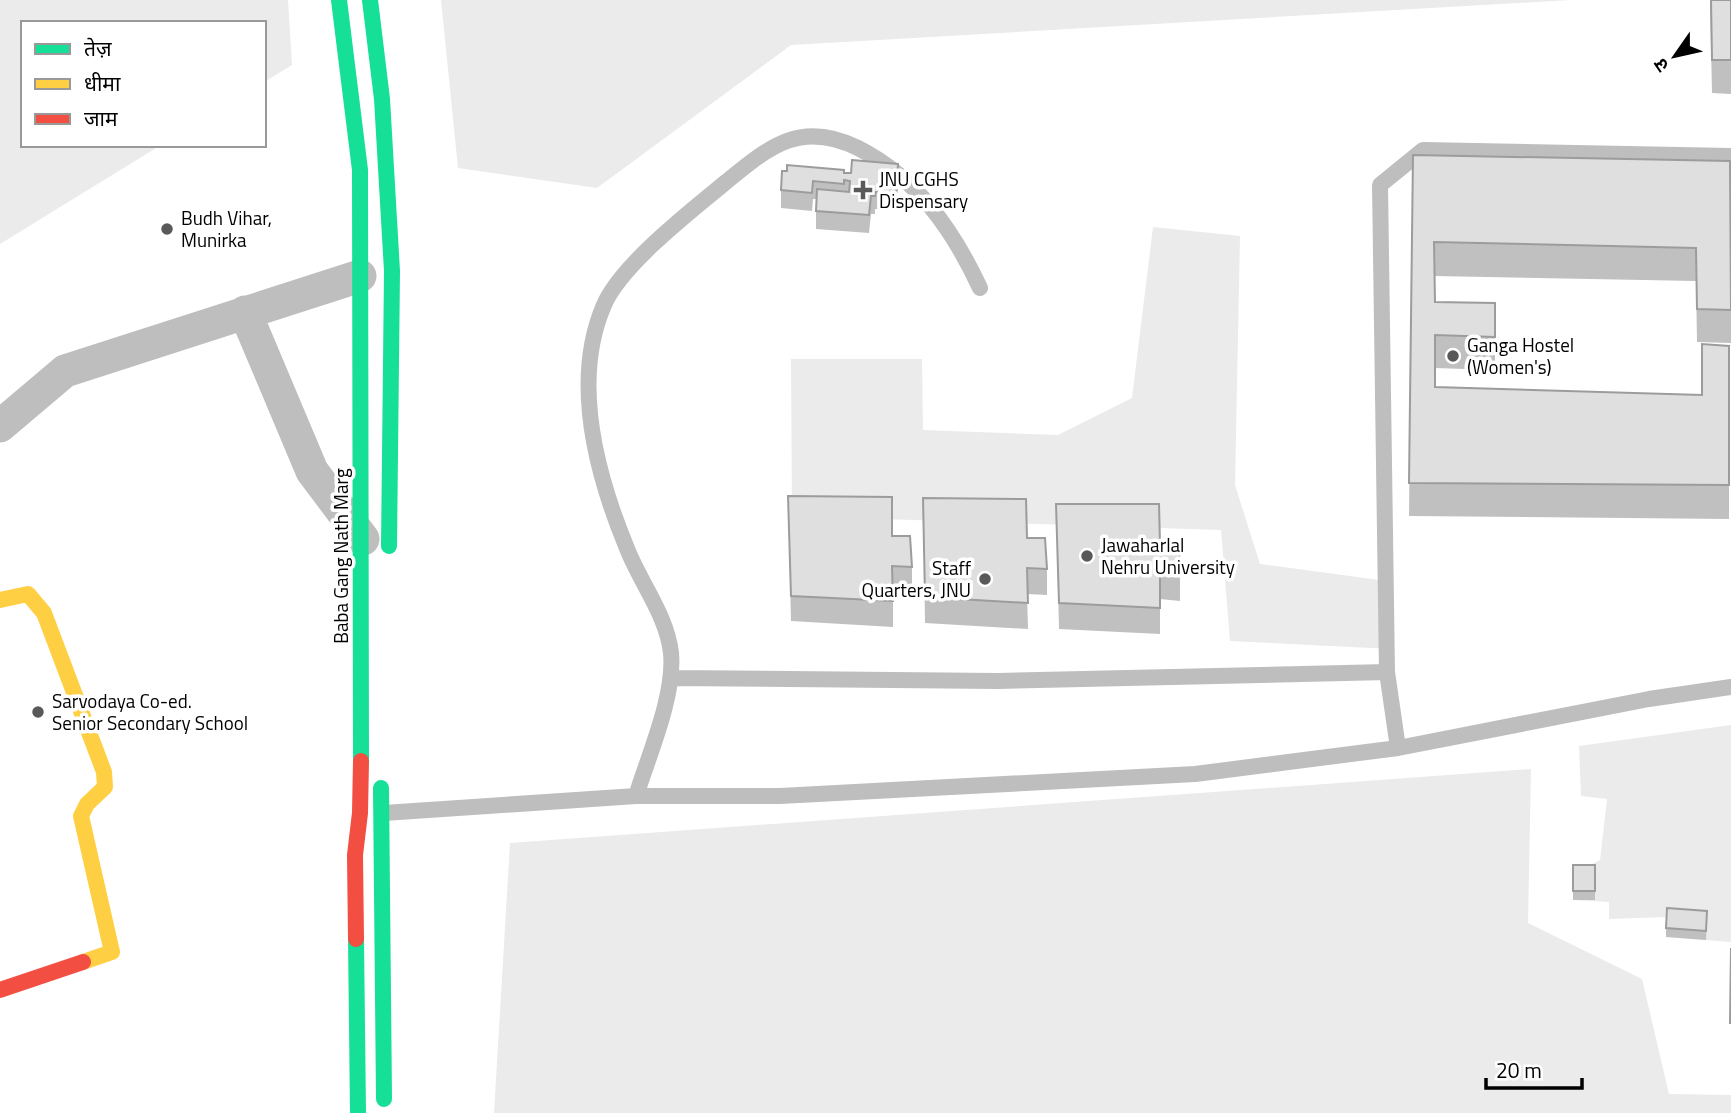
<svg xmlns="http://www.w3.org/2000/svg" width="1731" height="1113" font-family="'Titillium Web','Noto Sans Devanagari',sans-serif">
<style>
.green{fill:#ebebeb}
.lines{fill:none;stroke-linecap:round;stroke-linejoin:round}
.lane{stroke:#bebebe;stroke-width:16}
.street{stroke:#bebebe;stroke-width:33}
.fast{stroke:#16e098;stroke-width:16}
.slow{stroke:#ffcf43;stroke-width:16}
.jam{stroke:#f24e42;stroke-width:16}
.wall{fill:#c0c0c0}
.shaded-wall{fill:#9c9c9c}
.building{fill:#dfdfdf;stroke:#9c9c9c;stroke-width:2}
.poi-dot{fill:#595959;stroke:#fff;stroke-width:2.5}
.labels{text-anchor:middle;stroke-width:7;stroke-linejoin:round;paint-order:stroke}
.poi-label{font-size:19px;fill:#000;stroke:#fff;text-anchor:start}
.street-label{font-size:19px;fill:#000;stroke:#fff}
</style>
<rect width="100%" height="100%" fill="#fff"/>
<path class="green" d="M 0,0 L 288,0 L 292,65 L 264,82 L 264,23 L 23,23 L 23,145 L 161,145 L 0,244 Z
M 441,0 L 1570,0 L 791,45 L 597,188 L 458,168 Z
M 1153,227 L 1240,236 L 1235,485 L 1260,564 L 1387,581 L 1392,649 L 1230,641 L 1221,530 L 792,516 L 791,359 L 922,359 L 923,430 L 1058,435 L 1132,398 Z
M 1731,725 L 1731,942 L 1666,937 L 1667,917 L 1609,919 L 1609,902 L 1573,900 L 1573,874 L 1600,860 L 1607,799 L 1581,796 L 1579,746 Z
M 1531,769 L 1528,923 L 1642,979 L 1669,1094 L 1731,1095 L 1731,1113 L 494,1113 L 510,843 Z"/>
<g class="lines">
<path class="lane" d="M 671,678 L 998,681 L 1387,672
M 1398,748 L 1387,672 L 1380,185 L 1423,150 L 1731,156
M 636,796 C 649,754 675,696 671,653 C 667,615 639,581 626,546 C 596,473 571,381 604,305 C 621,265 692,210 726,182 C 770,146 801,120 858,148 C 917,178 953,230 980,288
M 384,813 L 636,796 L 780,796 L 1195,774 L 1398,748 L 1649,699 L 1731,687"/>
<path class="street" d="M 245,312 L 312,471 L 363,539
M 0,426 L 65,371 L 360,276"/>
<path class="fast" d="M 339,0 L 360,170 L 361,761
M 370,0 L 382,99 L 392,271 L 389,546
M 381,788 L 384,1099
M 356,939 L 358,1113"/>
<path class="slow" d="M 0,600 L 28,594 L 44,613 L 104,772 L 105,787 L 87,804 L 81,816 L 112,952 L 83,962"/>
<path class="jam" d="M 356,939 L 355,855 L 360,813 L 361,761
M 0,990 L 83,962"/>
</g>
<path class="wall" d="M 1710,0 L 1731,0 L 1731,94 L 1712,93 Z
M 1413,155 L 1731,223 L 1731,343 L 1697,342 L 1696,281 L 1434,276 L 1435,302 L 1495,303 L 1495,370 L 1435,368 L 1435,387 L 1702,395 L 1729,346 L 1729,519 L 1409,516 Z
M 787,171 L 844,173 L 898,182 L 896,211 L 875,209 L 875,214 L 871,214 L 869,233 L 816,229 L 816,199 L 813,199 L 812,211 L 781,208 L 781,190 Z
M 788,496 L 912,567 L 912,593 L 893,592 L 893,627 L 791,621 Z
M 923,498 L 1027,538 L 1047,569 L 1047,595 L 1027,594 L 1028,629 L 925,623 Z
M 1056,504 L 1160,544 L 1180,575 L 1180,601 L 1160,599 L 1160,634 L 1059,629 Z
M 1573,865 L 1595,865 L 1595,900 L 1573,900 Z
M 1707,920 L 1706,940 L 1666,937 L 1666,928 Z"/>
<path class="shaded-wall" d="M 898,164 L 898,182 L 896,211 L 896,193 Z"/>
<path class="building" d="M 1711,0 L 1731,0 L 1731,60 L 1712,60 Z
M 1413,155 L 1730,161 L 1731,310 L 1697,309 L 1696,248 L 1434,242 L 1435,302 L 1495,303 L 1495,337 L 1435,335 L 1435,387 L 1702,395 L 1702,344 L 1729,346 L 1729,485 L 1409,483 Z
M 852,160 L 898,164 L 896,193 L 875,192 L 875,196 L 871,196 L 869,215 L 816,211 L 817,189 L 849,192 L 850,181 L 844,180 L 844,184 L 813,181 L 812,193 L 781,190 L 782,171 L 787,171 L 787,165 L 844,170 L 844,173 L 851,173 Z
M 788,496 L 892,497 L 892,536 L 910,536 L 912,567 L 892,566 L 893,601 L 791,596 Z
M 923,498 L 1026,499 L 1027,538 L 1045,538 L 1047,569 L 1027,568 L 1028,603 L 925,597 Z
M 1056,504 L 1159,504 L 1160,544 L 1179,544 L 1180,575 L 1160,573 L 1160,608 L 1059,603 Z
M 1573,865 L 1595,865 L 1595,891 L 1573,891 Z
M 1667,908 L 1707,911 L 1706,931 L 1666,928 Z
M 1731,948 L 1731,1023 L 1730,1023 Z"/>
<g class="poi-dot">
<path d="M859.5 179.5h7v7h7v7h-7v7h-7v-7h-7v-7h7z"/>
<circle cx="167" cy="229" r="7"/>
<circle cx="1453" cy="356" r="7"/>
<circle cx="1087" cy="556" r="7"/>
<circle cx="985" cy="579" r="7"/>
<circle cx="38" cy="712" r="7"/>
</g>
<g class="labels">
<g class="poi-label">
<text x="879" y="186">JNU CGHS<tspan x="879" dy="22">Dispensary</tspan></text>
<text x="181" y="225">Budh Vihar,<tspan x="181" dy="22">Munirka</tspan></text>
<text x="1467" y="352">Ganga Hostel<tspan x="1467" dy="22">(Women's)</tspan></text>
<text x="1101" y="552">Jawaharlal<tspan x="1101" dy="22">Nehru University</tspan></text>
<text x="971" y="575" text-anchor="end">Staff<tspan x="971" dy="22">Quarters, JNU</tspan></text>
<text x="52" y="708">Sarvodaya Co-ed.<tspan x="52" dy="22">Senior Secondary School</tspan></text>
</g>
<g class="street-label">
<text transform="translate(341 556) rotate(-90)" y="7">Baba Gang Nath Marg</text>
</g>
</g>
<rect x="21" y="21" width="245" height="126" fill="#ffffff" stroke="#999999" stroke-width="2"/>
<rect x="35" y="44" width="35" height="10" fill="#16e098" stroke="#999999" stroke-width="2"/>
<text x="84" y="56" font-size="21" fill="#000000">तेज़</text>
<rect x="35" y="79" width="35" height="10" fill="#ffcf43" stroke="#999999" stroke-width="2"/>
<text x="84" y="91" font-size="21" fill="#000000">धीमा</text>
<rect x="35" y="114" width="35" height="10" fill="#f24e42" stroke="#999999" stroke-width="2"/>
<text x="84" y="126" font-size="21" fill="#000000">जाम</text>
<g transform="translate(1675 56) rotate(236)" stroke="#ffffff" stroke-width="5" paint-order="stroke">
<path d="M0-5L12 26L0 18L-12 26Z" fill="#000000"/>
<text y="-10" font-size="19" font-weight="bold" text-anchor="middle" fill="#000000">उ</text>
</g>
<path d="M1486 1078v10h96v-10" fill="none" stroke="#000000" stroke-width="3.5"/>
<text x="1496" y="1078" font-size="21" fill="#000000" stroke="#ffffff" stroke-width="5" paint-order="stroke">20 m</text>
</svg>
